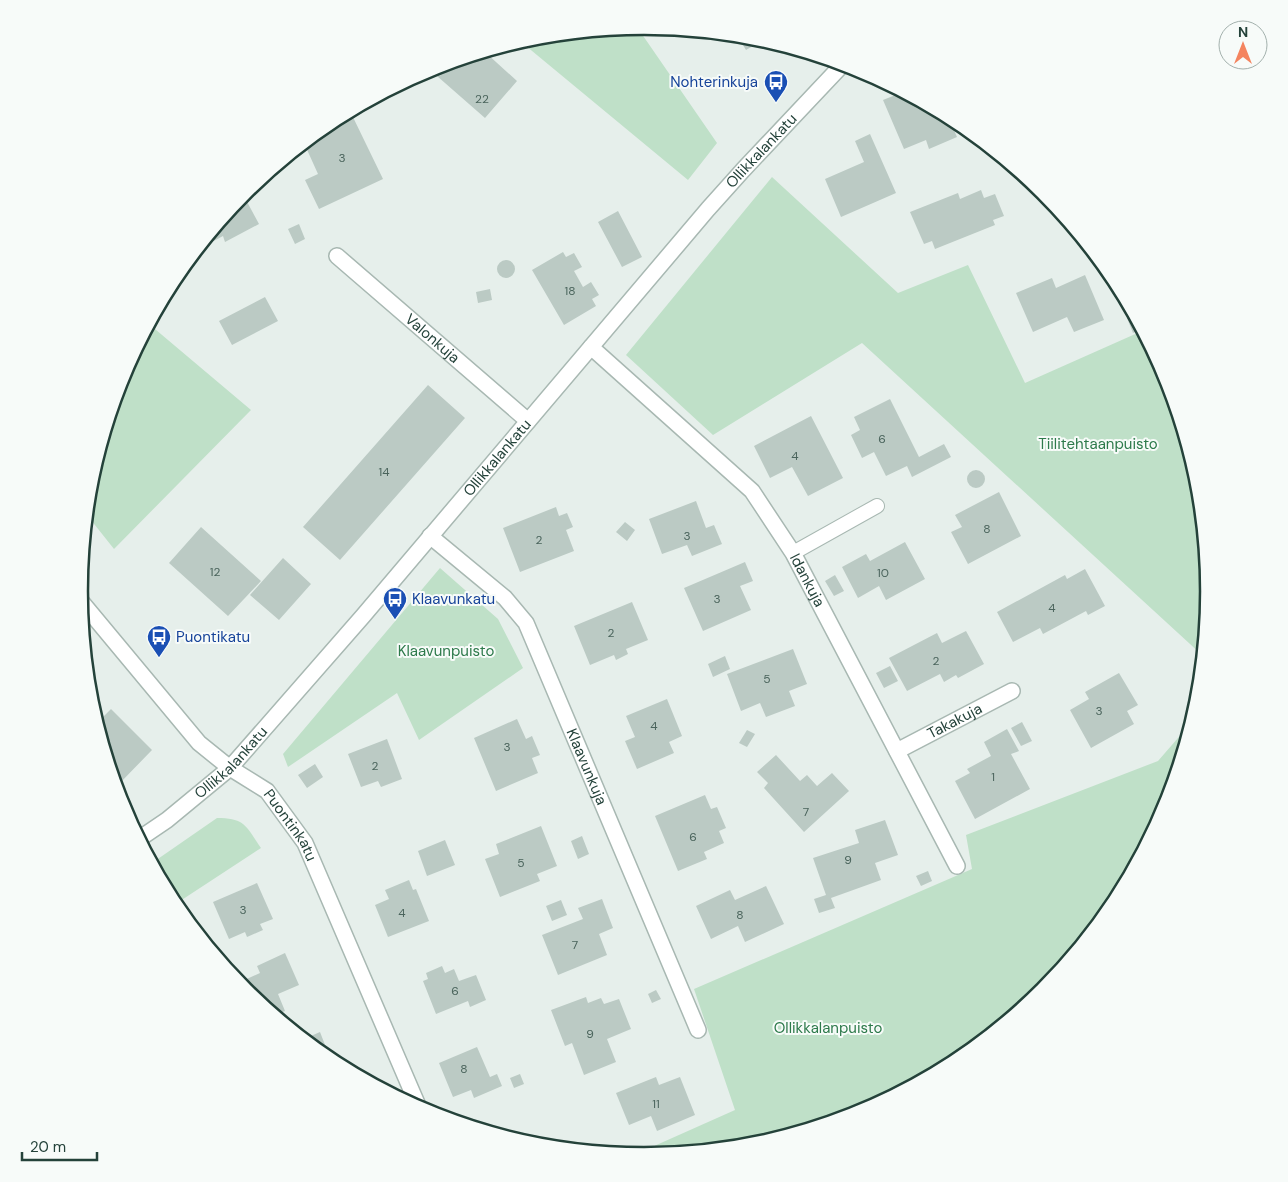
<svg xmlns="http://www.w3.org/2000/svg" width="1288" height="1182" font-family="'DM Sans',sans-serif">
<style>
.green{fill:#bfe0c8}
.building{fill:#bbcac4}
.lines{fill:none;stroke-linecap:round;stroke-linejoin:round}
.service-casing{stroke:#a8b8b2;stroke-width:16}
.minor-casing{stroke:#a8b8b2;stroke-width:18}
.service{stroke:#fff;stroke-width:14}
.minor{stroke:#fff;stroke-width:15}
.labels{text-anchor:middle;stroke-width:4;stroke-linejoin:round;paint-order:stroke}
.number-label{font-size:12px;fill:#4a645c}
.transit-label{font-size:15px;fill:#164399;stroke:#f7fbf9;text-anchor:start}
.street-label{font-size:15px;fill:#24423a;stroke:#f7fbf9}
.park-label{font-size:15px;fill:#2d7a4b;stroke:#f7fbf9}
.rim{fill:none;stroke:#24423a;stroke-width:2.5}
</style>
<rect width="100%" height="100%" fill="#e6efeb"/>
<path class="green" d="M 637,27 L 717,143 L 688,180 L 520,41 L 534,37 Z
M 772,177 L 898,293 L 968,265 L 1025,383 L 1142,331 L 1166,375 L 1198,481 L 1209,591 L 1202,655 L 862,343 L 713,435 L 626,355 Z
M 149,324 L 251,410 L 114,549 L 87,515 L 90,481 L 122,375 Z
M 440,568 L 498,619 L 523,668 L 419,740 L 397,693 L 288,767 L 283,754 Z
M 1191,723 L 1166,807 L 1113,905 L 1043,991 L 958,1061 L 860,1113 L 754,1145 L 644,1156 L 634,1155 L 735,1110 L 694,989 L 972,869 L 966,835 L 1158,761 Z
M 217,818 C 245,818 246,826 261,848 L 174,905 L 152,863 Z"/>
<path class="building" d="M 737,35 L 754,37 L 763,40 L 746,50 Z
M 485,52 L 517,81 L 485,118 L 429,69 Z
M 903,92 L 948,116 L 957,137 L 929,149 L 926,140 L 904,149 L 883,100 Z
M 350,111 L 383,179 L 319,209 L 305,180 L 318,174 L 304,143 L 330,121 Z
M 870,134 L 896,193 L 841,217 L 825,179 L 864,162 L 855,141 Z
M 981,190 L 984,198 L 995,194 L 1004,216 L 993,220 L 995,225 L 935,249 L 932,241 L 924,244 L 910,212 L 958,193 L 960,199 Z
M 245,198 L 259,224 L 225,242 L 223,236 L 197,250 L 235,204 Z
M 618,211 L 642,257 L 622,267 L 598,222 Z
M 299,224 L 305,239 L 295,244 L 288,229 Z
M 563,252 L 566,257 L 574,253 L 582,267 L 574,271 L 583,287 L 591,282 L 599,295 L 592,299 L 596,306 L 564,325 L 532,270 Z
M497 269a9 9 0 1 1 18 0a9 9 0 1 1-18 0Z
M 1085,275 L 1104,320 L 1074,332 L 1067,317 L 1033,332 L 1016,293 L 1052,278 L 1056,288 Z
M 1115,279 L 1121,292 L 1117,294 L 1112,280 Z
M 490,289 L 492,300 L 478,303 L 476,292 Z
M 265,297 L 278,321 L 232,345 L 219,321 Z
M 1134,315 L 1141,329 L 1133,333 L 1127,318 Z
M 428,385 L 465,418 L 340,560 L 303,527 Z
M 890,399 L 919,457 L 944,444 L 951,457 L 912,477 L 907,466 L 886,476 L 874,452 L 862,458 L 851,435 L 860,430 L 854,417 Z
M 811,416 L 843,478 L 808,496 L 792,467 L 770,478 L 754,446 Z
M967 479a9 9 0 1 1 18 0a9 9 0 1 1-18 0Z
M 999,492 L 1021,536 L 968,564 L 951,532 L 962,527 L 955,515 Z
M 696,501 L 706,528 L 714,525 L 722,544 L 692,556 L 687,545 L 662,554 L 649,519 Z
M 556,507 L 559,516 L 567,513 L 573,527 L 566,530 L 574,551 L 520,572 L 503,528 Z
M 625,522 L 635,530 L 627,541 L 616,532 Z
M 201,527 L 261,581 L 228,616 L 169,563 Z
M 905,542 L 925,579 L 886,600 L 879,586 L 858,598 L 842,567 L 866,554 L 870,561 Z
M 283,558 L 311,584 L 279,620 L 250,595 Z
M 745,562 L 753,581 L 740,586 L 751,610 L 703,631 L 684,588 Z
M 1085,569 L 1105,606 L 1088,615 L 1086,611 L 1043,634 L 1040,628 L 1013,642 L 997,612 L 1065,575 L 1067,579 Z
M 835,575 L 844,591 L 834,596 L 825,581 Z
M 632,602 L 648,640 L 626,649 L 628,654 L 616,660 L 614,655 L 590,665 L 574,626 Z
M 966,631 L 984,664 L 958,678 L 956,675 L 944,682 L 940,674 L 907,691 L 889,658 L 937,633 L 942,643 Z
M 793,649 L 807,684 L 789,691 L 795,706 L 766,717 L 760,703 L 741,711 L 727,674 Z
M 725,656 L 730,669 L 713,677 L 708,664 Z
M 890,666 L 898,681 L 884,688 L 876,673 Z
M 1119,673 L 1138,705 L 1127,711 L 1134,724 L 1091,748 L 1070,710 L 1089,699 L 1085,692 Z
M 667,699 L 682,736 L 669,742 L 674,753 L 637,769 L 625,741 L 635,737 L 626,716 Z
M 93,709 L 102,718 L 111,709 L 152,750 L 119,784 L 113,778 Z
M 517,719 L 526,739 L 532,736 L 540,755 L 532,758 L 538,773 L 496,791 L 474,738 Z
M 1022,722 L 1032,741 L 1021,746 L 1011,728 Z
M 1007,729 L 1019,751 L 1011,754 L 1030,789 L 975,819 L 955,781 L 970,773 L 967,769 L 991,756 L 984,742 Z
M 747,730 L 755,734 L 747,747 L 739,743 Z
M 387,739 L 402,779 L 381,787 L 378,781 L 361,787 L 348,754 Z
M 776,755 L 800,781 L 807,775 L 817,786 L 832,773 L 849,791 L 804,832 L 764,788 L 768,783 L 757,772 Z
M 315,764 L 323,777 L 307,788 L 298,775 Z
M 705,795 L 711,809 L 717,807 L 726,828 L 719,831 L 724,843 L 704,852 L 707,859 L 678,871 L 655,816 Z
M 885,820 L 898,855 L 875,863 L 881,880 L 831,898 L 835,908 L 819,913 L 814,899 L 826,895 L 813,858 L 859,843 L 855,830 Z
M 541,826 L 557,866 L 537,874 L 540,881 L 500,897 L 485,859 L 499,854 L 496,844 Z
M 582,836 L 589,854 L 578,859 L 571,841 Z
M 445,840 L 455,865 L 427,876 L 418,851 Z
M 928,871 L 932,881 L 921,886 L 916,876 Z
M 409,880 L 413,890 L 416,889 L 429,921 L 388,937 L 375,905 L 389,899 L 385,890 Z
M 257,883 L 273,919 L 260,924 L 263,930 L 247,937 L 245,932 L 229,939 L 213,902 Z
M 766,886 L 784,924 L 745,942 L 738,926 L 711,939 L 696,906 L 730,890 L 735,900 Z
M 602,899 L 613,928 L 599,934 L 607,955 L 558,975 L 542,935 L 583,919 L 578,908 Z
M 561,900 L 567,915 L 552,921 L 546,906 Z
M 285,953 L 299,985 L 278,994 L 285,1011 L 275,1015 L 244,990 L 238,983 L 260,973 L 257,966 Z
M 442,966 L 445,973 L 454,969 L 459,981 L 476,975 L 486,1000 L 470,1007 L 468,1001 L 436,1014 L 423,981 L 428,979 L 426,973 Z
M 656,990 L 661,999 L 652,1003 L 648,994 Z
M 586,997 L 588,1003 L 601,998 L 604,1004 L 619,999 L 631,1029 L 607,1039 L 616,1062 L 584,1075 L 572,1043 L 565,1046 L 551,1010 Z
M 320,1032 L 327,1050 L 323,1052 L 325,1056 L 304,1039 Z
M 477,1047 L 490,1077 L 497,1074 L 502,1086 L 474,1098 L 471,1090 L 453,1097 L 439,1063 Z
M 520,1074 L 524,1084 L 514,1088 L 510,1078 Z
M 656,1077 L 659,1085 L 680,1077 L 695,1115 L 657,1131 L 651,1116 L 629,1125 L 616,1093 Z
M 536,1135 L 540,1145 L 521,1141 Z"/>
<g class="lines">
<g class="service-casing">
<path id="service" d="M 793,553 L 877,506"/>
</g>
<g class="minor-casing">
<g id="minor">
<path id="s1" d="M 337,256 L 528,421"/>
<path id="s2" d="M 591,347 L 752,491 L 793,553 L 957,866"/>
<path id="s3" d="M 430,536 L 505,598 L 526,623 L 698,1030"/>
<path id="s4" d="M 80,600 L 199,743 L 230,768 L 267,791 L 305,843 L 419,1108"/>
<path id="s5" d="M 897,751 L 1012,691"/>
<path id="s6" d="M 139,839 L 167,820 L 230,768 L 363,616 L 708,209 L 743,170 L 843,64"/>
</g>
</g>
<use href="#service" class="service"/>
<use href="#minor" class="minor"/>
</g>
<defs>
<g id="bus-pin" transform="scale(1.25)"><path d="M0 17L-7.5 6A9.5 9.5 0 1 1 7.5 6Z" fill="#1a4fb4" stroke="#f7fbf9"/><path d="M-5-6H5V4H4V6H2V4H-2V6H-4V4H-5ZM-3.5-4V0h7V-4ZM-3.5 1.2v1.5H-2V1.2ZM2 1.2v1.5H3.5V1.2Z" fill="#fff"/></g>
</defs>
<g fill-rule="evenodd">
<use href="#bus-pin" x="776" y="82"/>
<use href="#bus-pin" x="395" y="599"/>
<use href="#bus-pin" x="159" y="637"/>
</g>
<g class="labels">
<g class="number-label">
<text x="482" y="103">22</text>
<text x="342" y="162">3</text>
<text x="570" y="295">18</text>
<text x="882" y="443">6</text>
<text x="795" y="460">4</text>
<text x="384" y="476">14</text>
<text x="987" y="533">8</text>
<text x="687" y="540">3</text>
<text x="539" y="544">2</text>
<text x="215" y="576">12</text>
<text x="883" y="577">10</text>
<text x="717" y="603">3</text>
<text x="1052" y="612">4</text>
<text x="611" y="637">2</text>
<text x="936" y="665">2</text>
<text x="767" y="683">5</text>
<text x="1099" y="715">3</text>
<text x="654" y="730">4</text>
<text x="507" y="751">3</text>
<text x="375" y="770">2</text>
<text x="993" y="781">1</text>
<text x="806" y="816">7</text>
<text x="693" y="841">6</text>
<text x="848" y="864">9</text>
<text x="521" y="867">5</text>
<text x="243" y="914">3</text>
<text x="402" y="917">4</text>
<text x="740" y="919">8</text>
<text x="575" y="949">7</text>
<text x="455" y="995">6</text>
<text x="590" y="1038">9</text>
<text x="464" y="1073">8</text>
<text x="656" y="1108">11</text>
</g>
<g class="transit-label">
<text x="758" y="87" text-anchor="end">Nohterinkuja</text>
<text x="412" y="604">Klaavunkatu</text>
<text x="176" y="642">Puontikatu</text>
</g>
<g class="street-label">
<text dy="5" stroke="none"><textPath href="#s6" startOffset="930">Ollikkalankatu</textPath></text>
<text dy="5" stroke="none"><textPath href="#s1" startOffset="126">Valonkuja</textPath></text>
<text dy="5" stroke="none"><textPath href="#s6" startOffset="525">Ollikkalankatu</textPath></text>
<text dy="5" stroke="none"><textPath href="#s2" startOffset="321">Idankuja</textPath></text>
<text dy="5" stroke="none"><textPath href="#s5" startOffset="65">Takakuja</textPath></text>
<text dy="5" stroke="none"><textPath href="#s6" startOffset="120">Ollikkalankatu</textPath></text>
<text dy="5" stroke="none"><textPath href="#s3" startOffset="286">Klaavunkuja</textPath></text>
<text dy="5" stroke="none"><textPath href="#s4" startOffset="311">Puontinkatu</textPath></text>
</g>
<g class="park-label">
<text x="1098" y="449">Tiilitehtaanpuisto</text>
<text x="446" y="656">Klaavunpuisto</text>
<text x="828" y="1033">Ollikkalanpuisto</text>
</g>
</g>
<path d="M0 0H1288V1182H0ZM88 591a556 556 0 1 1 1112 0a556 556 0 1 1-1112 0Z" fill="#f7fbf9" fill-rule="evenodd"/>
<path class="rim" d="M88 591a556 556 0 1 1 1112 0a556 556 0 1 1-1112 0Z"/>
<g transform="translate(1243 45)"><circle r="24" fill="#f7fbf9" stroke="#a3b1ad"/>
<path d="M0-4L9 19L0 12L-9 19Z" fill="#f4845f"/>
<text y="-8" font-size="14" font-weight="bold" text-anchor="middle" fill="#24423a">N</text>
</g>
<path d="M22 1152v8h75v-8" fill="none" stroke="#24423a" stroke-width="2.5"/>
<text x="30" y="1152" font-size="15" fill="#24423a" stroke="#f7fbf9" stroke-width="4" paint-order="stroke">20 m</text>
</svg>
